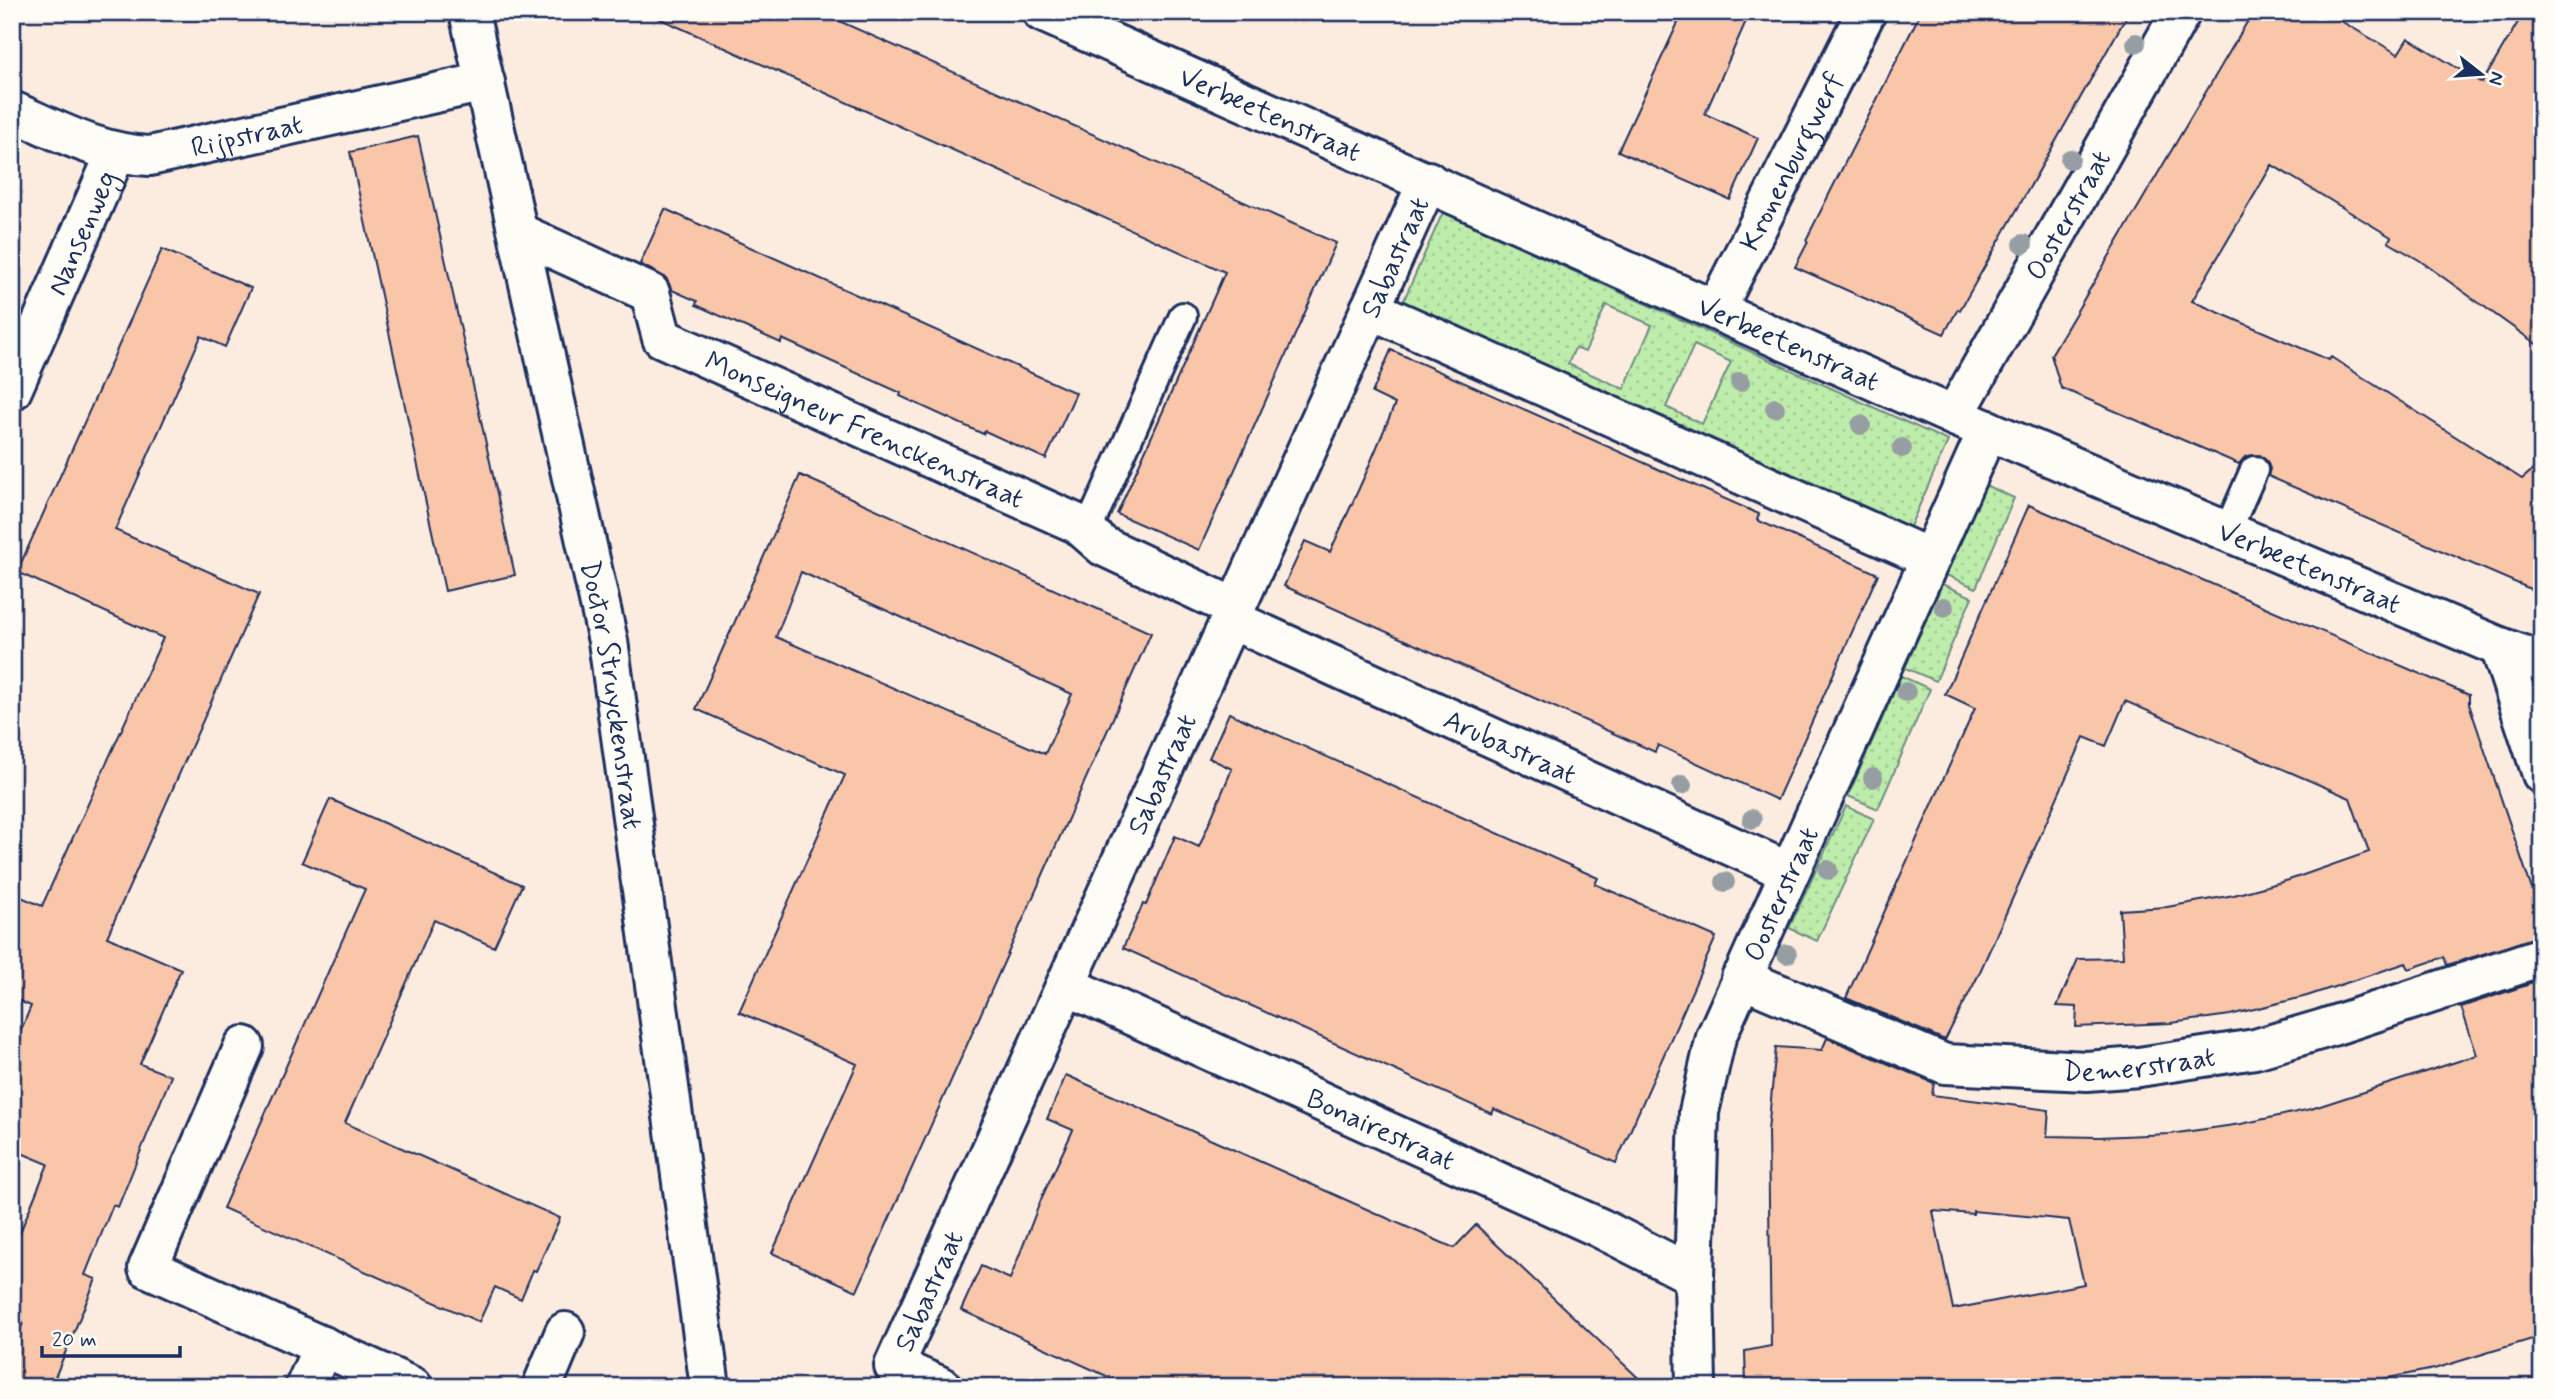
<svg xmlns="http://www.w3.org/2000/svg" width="2554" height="1399" font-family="Mynerve,sans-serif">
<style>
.grass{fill:url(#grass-dots);stroke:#6c8e84;stroke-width:2;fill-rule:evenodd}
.building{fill:#f9c6aa;stroke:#1b2f5e;stroke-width:2;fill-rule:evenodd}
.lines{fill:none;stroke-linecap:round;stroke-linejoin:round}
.lane-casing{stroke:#1b2f5e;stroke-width:32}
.street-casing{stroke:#1b2f5e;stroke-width:44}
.secondary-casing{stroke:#1b2f5e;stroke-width:44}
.lane{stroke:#fdfcf7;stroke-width:26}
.street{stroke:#fdfcf7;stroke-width:38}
.secondary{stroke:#fdfcf7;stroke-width:38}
.tree{fill:#979ea3}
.labels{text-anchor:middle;stroke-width:6;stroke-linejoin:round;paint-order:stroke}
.street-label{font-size:28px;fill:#1b2f5e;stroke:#fdfcf7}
</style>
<defs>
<pattern id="grass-dots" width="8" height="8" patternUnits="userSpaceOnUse" patternTransform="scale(1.75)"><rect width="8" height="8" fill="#beecaa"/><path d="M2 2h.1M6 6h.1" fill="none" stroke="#a3cb95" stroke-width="1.8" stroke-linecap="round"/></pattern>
</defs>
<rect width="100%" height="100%" fill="#fcece0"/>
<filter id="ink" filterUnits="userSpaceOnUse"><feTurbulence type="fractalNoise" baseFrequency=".0143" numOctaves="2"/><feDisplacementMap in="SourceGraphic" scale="14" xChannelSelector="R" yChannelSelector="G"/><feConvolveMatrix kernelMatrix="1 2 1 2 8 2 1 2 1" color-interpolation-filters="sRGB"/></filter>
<g filter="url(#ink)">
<path class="grass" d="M 1443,212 L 1948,441 L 1909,529 L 1403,302 ZM 1606,305 L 1652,325 L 1624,389 L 1568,364 L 1575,348 L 1585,352 ZM 1694,345 L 1731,362 L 1702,424 L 1666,407 Z
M 1985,485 L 2014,498 L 1976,588 L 1946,575 Z
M 1942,584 L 1972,597 L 1936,681 L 1905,668 Z
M 1901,676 L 1930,689 L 1878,809 L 1848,796 Z
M 1846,806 L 1874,819 L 1817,941 L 1789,928 Z"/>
<path class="building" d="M 645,12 L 819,12 L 1336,243 L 1199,550 L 1117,514 L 1225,272 Z
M 1683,12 L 1750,12 L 1705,114 L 1758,138 L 1730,200 L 1618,151 Z
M 1921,12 L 2129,12 L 1960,310 L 1958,309 L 1944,334 L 1795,267 L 1808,242 L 1806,240 Z
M 2253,12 L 2325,12 L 2398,54 L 2408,38 L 2482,83 L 2524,12 L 2542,12 L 2542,348 L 2419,260 L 2388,242 L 2391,237 L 2272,165 L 2192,301 L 2329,360 L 2331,357 L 2522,479 L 2542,462 L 2542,594 L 2268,476 L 2270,469 L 2267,461 L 2260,455 L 2245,457 L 2239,464 L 2061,388 L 2051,355 Z
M 418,136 L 515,575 L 445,591 L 350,152 Z
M 665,209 L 1076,393 L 1046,459 L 985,431 L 983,434 L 900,396 L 901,393 L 782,339 L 781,343 L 754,331 L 696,305 L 697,301 L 672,290 L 666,278 L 640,264 Z
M 162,249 L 251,288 L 225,347 L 201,336 L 115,530 L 259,594 L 107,937 L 181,969 L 140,1064 L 171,1076 L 118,1207 L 113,1205 L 85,1275 L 96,1279 L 51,1387 L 12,1387 L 12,1349 L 23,1323 L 12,1319 L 12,1252 L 48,1164 L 12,1149 L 12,1052 L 31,1006 L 12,998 L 12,893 L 42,906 L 163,638 L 17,572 Z
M 1391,350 L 1759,514 L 1757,520 L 1878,574 L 1777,800 L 1658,745 L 1655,752 L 1284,586 L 1305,541 L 1330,552 L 1366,473 L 1395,404 L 1372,393 Z
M 800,475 L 1151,633 L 857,1291 L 772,1253 L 857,1064 L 739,1012 L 845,775 L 696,709 ZM 801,572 L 1072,694 L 1045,754 L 776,637 Z
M 2029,505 L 2469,695 L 2469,704 L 2542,919 L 2542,936 L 2447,965 L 2444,957 L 2409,969 L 2406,963 L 2307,996 L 2230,1015 L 2171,1023 L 2076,1027 L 2077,1007 L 2057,1006 L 2078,959 L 2123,958 L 2120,910 L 2167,907 L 2234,895 L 2289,880 L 2369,852 L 2350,798 L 2125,701 L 2106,746 L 2084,737 L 1979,974 L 1945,1040 L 1846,998 L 1975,708 L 1945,694 Z
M 1229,713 L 1598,878 L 1595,884 L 1716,937 L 1616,1163 L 1494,1109 L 1492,1114 L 1123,948 L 1143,904 L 1146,905 L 1175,836 L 1199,847 L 1232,769 L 1209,758 Z
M 330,799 L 522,885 L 494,947 L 434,920 L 345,1123 L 560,1218 L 536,1271 L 533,1270 L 521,1299 L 495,1287 L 479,1322 L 223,1208 L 365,889 L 302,862 Z
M 2542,980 L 2542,1336 L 2434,1369 L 2342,1387 L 1746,1387 L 1745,1351 L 1771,1346 L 1768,1131 L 1776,1047 L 1822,1050 L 1827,1038 L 1934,1083 L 1932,1095 L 2049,1110 L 2047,1136 L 2099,1137 L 2170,1134 L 2241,1124 L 2311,1109 L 2477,1055 L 2461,1007 ZM 1933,1211 L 1973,1214 L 1973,1211 L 2069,1220 L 2084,1284 L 1953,1309 Z
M 1066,1075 L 1454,1248 L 1476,1225 L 1648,1387 L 1131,1387 L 961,1310 L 981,1266 L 1010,1279 L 1042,1197 L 1073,1130 L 1047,1119 Z"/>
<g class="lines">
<g class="lane-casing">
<path id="lane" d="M 1087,532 L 1183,316
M 2227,532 L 2254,470"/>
</g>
<g class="street-casing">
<g id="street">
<path id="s1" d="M 1042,12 L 1954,416 L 2500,647 L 2542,662"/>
<path id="s2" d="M 12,111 C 58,131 100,154 150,156 L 485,82"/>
<path id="s3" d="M 519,233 L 650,293 L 662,338 L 1078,524 L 1103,546 L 1235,608"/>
<path d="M 1370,309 L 1929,558"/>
<path id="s4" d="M 1716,309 L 1866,12"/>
<path id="s5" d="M 12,390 L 116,153"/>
<path id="s6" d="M 1954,416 L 2181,12"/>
<path id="s7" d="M 1230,619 L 1789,872"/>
<path d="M 2500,647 L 2542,774"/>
<path id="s8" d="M 1741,978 L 1945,1064 L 2087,1071 L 2139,1067 L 2255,1049 L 2323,1029 L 2542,957"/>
<path id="s9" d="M 1067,986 L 1600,1228 L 1694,1276"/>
<path d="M 244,1046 L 148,1268 L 413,1387"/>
<path d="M 305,1387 L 323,1346"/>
<path d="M 542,1387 L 565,1332"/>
<path id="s10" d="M 942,1387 L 894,1366 L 1428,181"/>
<path id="s11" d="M 1696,1387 L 1694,1276 L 1699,1112 L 1716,1037 L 1988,430"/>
</g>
</g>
<g class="secondary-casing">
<g id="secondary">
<path id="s12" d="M 469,12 L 608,641 L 710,1387"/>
</g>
</g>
<use href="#lane" class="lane"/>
<use href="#street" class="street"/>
<use href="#secondary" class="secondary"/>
</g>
<g class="tree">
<circle cx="2136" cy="43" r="10"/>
<circle cx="2070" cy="159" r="10"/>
<circle cx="2023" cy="244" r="10"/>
<circle cx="1740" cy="382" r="10"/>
<circle cx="1775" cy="408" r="10"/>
<circle cx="1861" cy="425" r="10"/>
<circle cx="1902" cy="448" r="10"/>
<circle cx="1944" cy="607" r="10"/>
<circle cx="1906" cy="692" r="10"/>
<circle cx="1873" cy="778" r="10"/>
<circle cx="1682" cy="785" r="10"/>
<circle cx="1752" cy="819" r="10"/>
<circle cx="1828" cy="870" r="10"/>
<circle cx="1725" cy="882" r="10"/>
<circle cx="1787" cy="954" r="10"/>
</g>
</g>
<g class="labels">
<g class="street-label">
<text dy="10" stroke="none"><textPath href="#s1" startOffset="250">Verbeetenstraat</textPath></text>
<text dy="10" stroke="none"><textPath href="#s2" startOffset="245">Rijpstraat</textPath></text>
<text dy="10" stroke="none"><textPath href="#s4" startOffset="166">Kronenburgwerf</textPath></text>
<text dy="10" stroke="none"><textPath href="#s6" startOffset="231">Oosterstraat</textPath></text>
<text dy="10" stroke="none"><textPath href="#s5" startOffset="172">Nansenweg</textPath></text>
<text dy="10" stroke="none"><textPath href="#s10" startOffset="1269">Sabastraat</textPath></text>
<text dy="10" stroke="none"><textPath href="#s1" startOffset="817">Verbeetenstraat</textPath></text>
<text dy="10" stroke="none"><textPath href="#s3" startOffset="413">Monseigneur Frenckenstraat</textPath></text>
<text dy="10" stroke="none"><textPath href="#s1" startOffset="1384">Verbeetenstraat</textPath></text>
<text dy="10" stroke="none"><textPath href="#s12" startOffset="698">Doctor Struyckenstraat</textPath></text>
<text dy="10" stroke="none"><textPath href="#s7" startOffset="308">Arubastraat</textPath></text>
<text dy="10" stroke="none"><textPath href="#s10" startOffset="702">Sabastraat</textPath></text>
<text dy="10" stroke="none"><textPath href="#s11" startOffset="509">Oosterstraat</textPath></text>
<text dy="10" stroke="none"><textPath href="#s8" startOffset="416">Demerstraat</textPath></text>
<text dy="10" stroke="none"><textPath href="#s9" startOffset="345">Bonairestraat</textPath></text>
<text dy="10" stroke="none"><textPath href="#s10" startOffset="135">Sabastraat</textPath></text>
</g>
</g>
<rect width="2554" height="1399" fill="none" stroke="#fdfcf7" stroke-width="42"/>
<rect x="21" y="21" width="2512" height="1357" fill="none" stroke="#1b2f5e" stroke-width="2.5" filter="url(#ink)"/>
<g transform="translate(2481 74) rotate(107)" stroke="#fdfcf7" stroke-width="5" paint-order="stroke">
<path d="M0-5L12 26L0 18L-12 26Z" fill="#1b2f5e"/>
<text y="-10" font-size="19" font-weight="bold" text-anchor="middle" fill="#1b2f5e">N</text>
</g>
<path d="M42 1346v10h138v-10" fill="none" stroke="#1b2f5e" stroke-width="3.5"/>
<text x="52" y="1346" font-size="21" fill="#1b2f5e" stroke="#fdfcf7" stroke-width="5" paint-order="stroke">20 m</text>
</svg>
